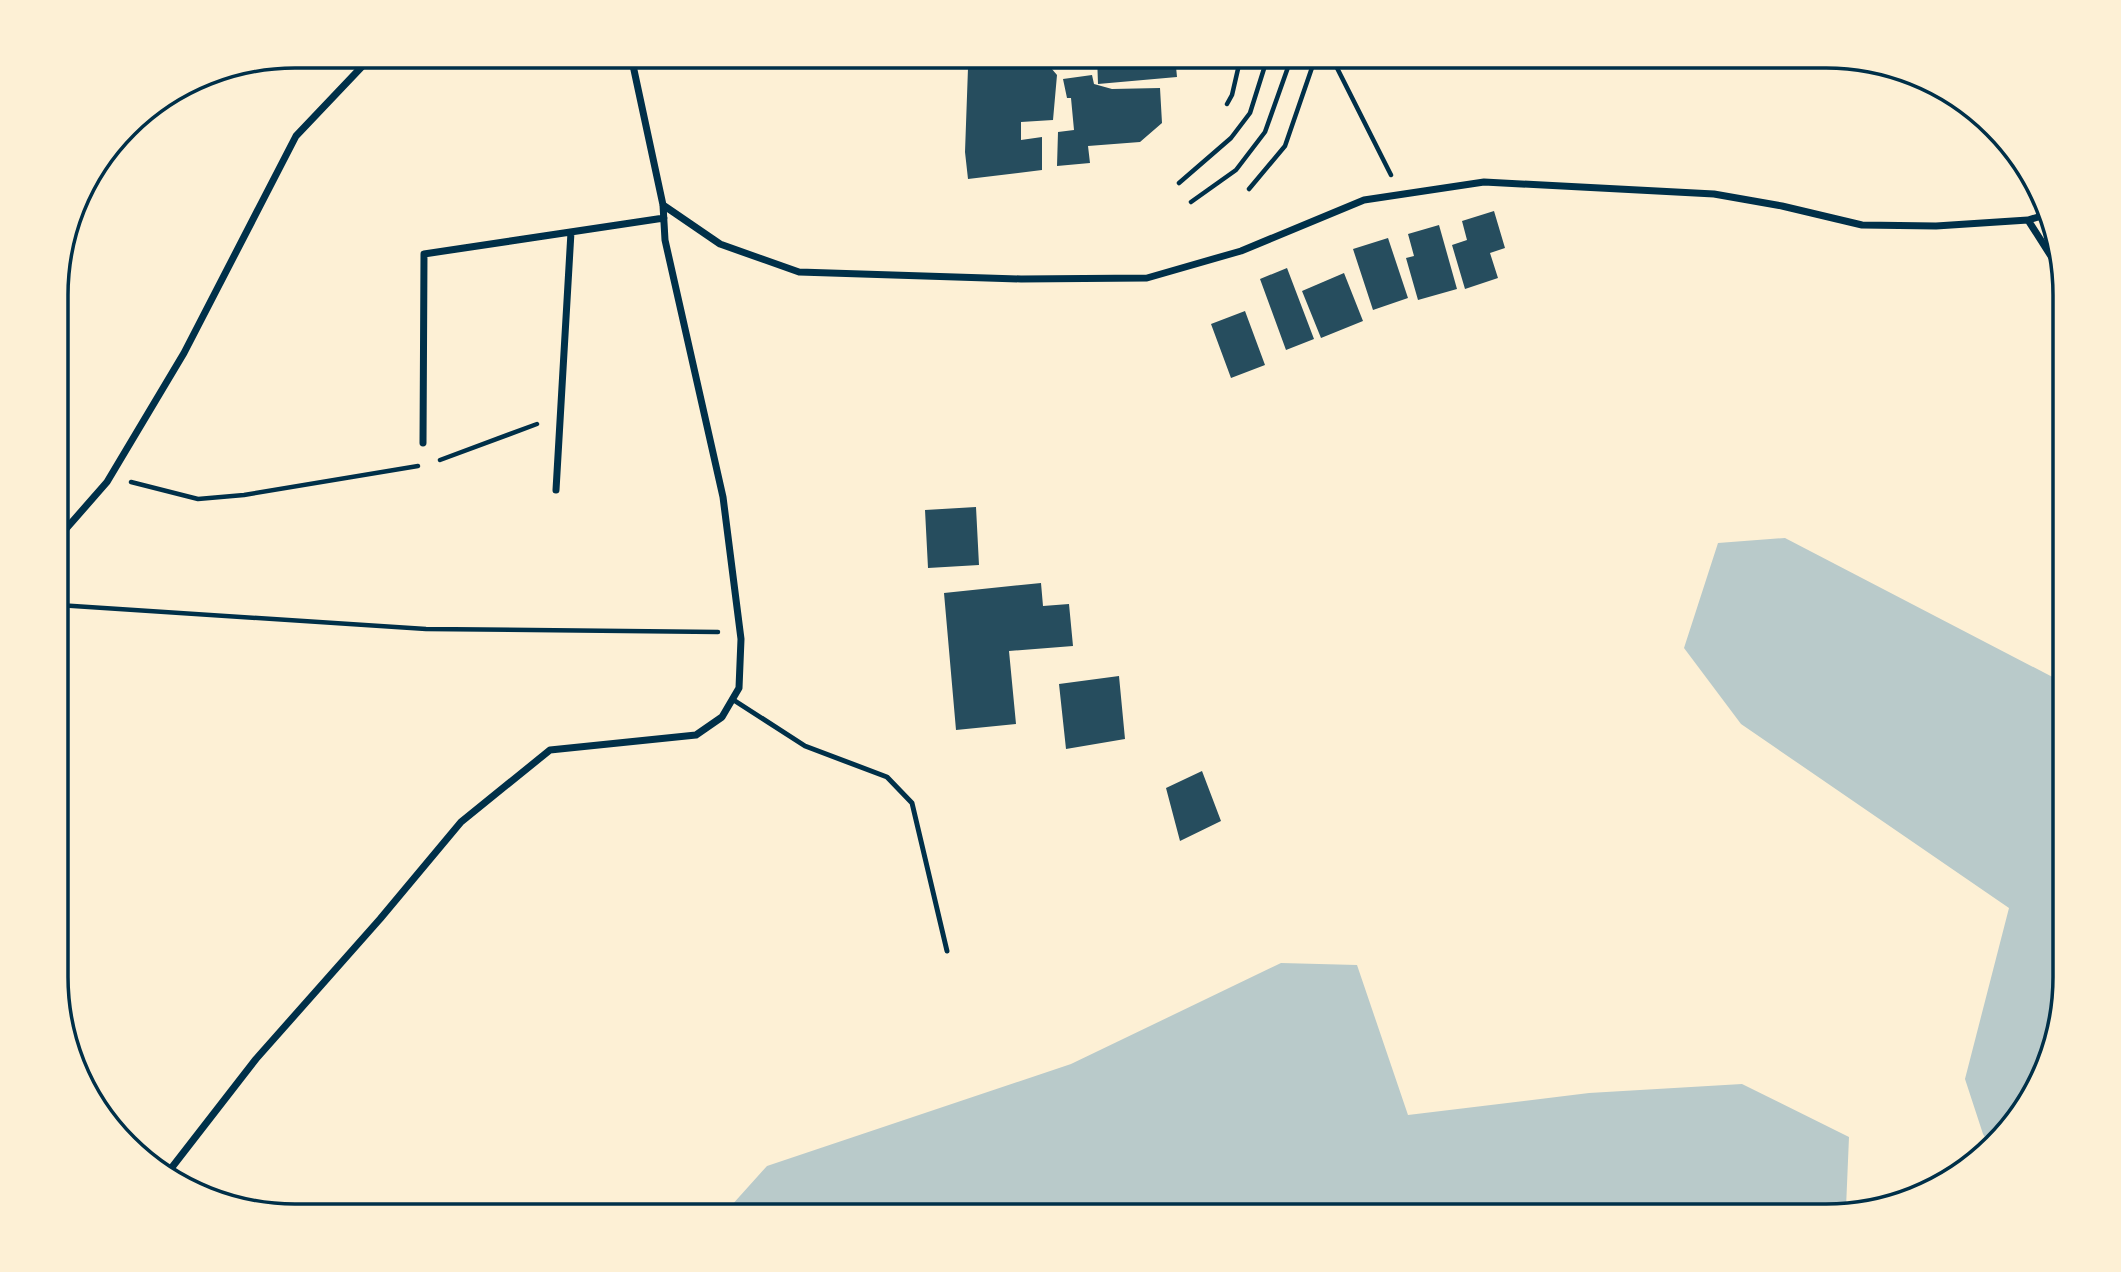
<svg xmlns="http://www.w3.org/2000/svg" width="2121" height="1272" font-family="Overpass,sans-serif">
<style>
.green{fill:#b9caca}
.building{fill:#264d5e}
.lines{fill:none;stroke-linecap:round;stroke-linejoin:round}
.path{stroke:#003049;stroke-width:4.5}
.service{stroke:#003049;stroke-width:5}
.minor{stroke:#003049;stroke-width:7}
.rim{fill:none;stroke:#003049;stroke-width:3.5}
</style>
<rect width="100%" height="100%" fill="#fdf0d5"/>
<path class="green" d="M 1785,538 L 2064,683 L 2065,992 L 2033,1097 L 1988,1142 L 1983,1134 L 1965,1079 L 2009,908 L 1741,724 L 1684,648 L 1718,543 Z
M 1281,963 L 1357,965 L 1408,1115 L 1589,1093 L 1742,1084 L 1849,1137 L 1846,1208 L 1843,1215 L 722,1216 L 767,1166 L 1071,1064 Z"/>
<path class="building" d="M 1097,56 L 1175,56 L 1177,77 L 1098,84 Z
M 968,68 L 1051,68 L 1057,75 L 1053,120 L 1021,122 L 1021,140 L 1042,137 L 1042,170 L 968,179 L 965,152 Z
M 1092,75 L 1094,84 L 1112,89 L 1160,88 L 1162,123 L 1140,142 L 1088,146 L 1090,163 L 1057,166 L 1058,132 L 1074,130 L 1071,98 L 1067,98 L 1063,79 Z
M 1494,211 L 1505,248 L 1490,253 L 1498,278 L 1465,289 L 1452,245 L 1467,240 L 1462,221 Z
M 1439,225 L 1457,289 L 1418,300 L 1406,258 L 1414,256 L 1408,234 Z
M 1388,238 L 1408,298 L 1373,310 L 1353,249 Z
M 1287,268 L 1314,339 L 1286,350 L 1260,279 Z
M 1344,273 L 1363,321 L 1321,338 L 1302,291 Z
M 1245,311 L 1265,365 L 1231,378 L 1211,324 Z
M 976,507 L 979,565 L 928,568 L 925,510 Z
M 1041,583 L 1043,606 L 1069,604 L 1073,646 L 1009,651 L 1016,724 L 956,730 L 944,593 Z
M 1119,676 L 1125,739 L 1066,749 L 1059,684 Z
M 1202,771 L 1221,821 L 1180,841 L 1166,788 Z"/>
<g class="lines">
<path class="path" d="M 1331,56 L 1391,175
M 1227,104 L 1232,95 L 1241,56
M 1179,183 L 1231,138 L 1250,113 L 1268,56
M 1249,189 L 1285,146 L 1316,56
M 1191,202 L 1236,170 L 1265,132 L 1292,56
M 440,460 L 537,424
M 131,482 L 198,499 L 244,495 L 418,466
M 58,605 L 426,629 L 718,632"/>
<path class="service" d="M 732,699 L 805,746 L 887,777 L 912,803 L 947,951"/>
<path class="minor" d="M 663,205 L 720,244 L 799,272 L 1021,279 L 1147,278 L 1241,251 L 1364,200 L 1484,182 L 1714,194 L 1782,206 L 1862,225 L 1936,226 L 2028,220 L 2063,275
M 2028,220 L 2045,215
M 423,443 L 424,254 L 664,218
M 556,490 L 571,232
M 58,538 L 107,482 L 184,353 L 296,136 L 372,56
M 166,1175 L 256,1059 L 380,919 L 461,822 L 550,750 L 696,735 L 722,717 L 739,688 L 741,639 L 723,497 L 665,240 L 663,205 L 631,56"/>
</g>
<path d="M0 0H2121V1272H0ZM295 68H1826A227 227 0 0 1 2053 295V977A227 227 0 0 1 1826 1204H295A227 227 0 0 1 68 977V295A227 227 0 0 1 295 68Z" fill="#fdf0d5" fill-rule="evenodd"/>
<path class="rim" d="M295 68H1826A227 227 0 0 1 2053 295V977A227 227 0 0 1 1826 1204H295A227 227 0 0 1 68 977V295A227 227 0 0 1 295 68Z"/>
</svg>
